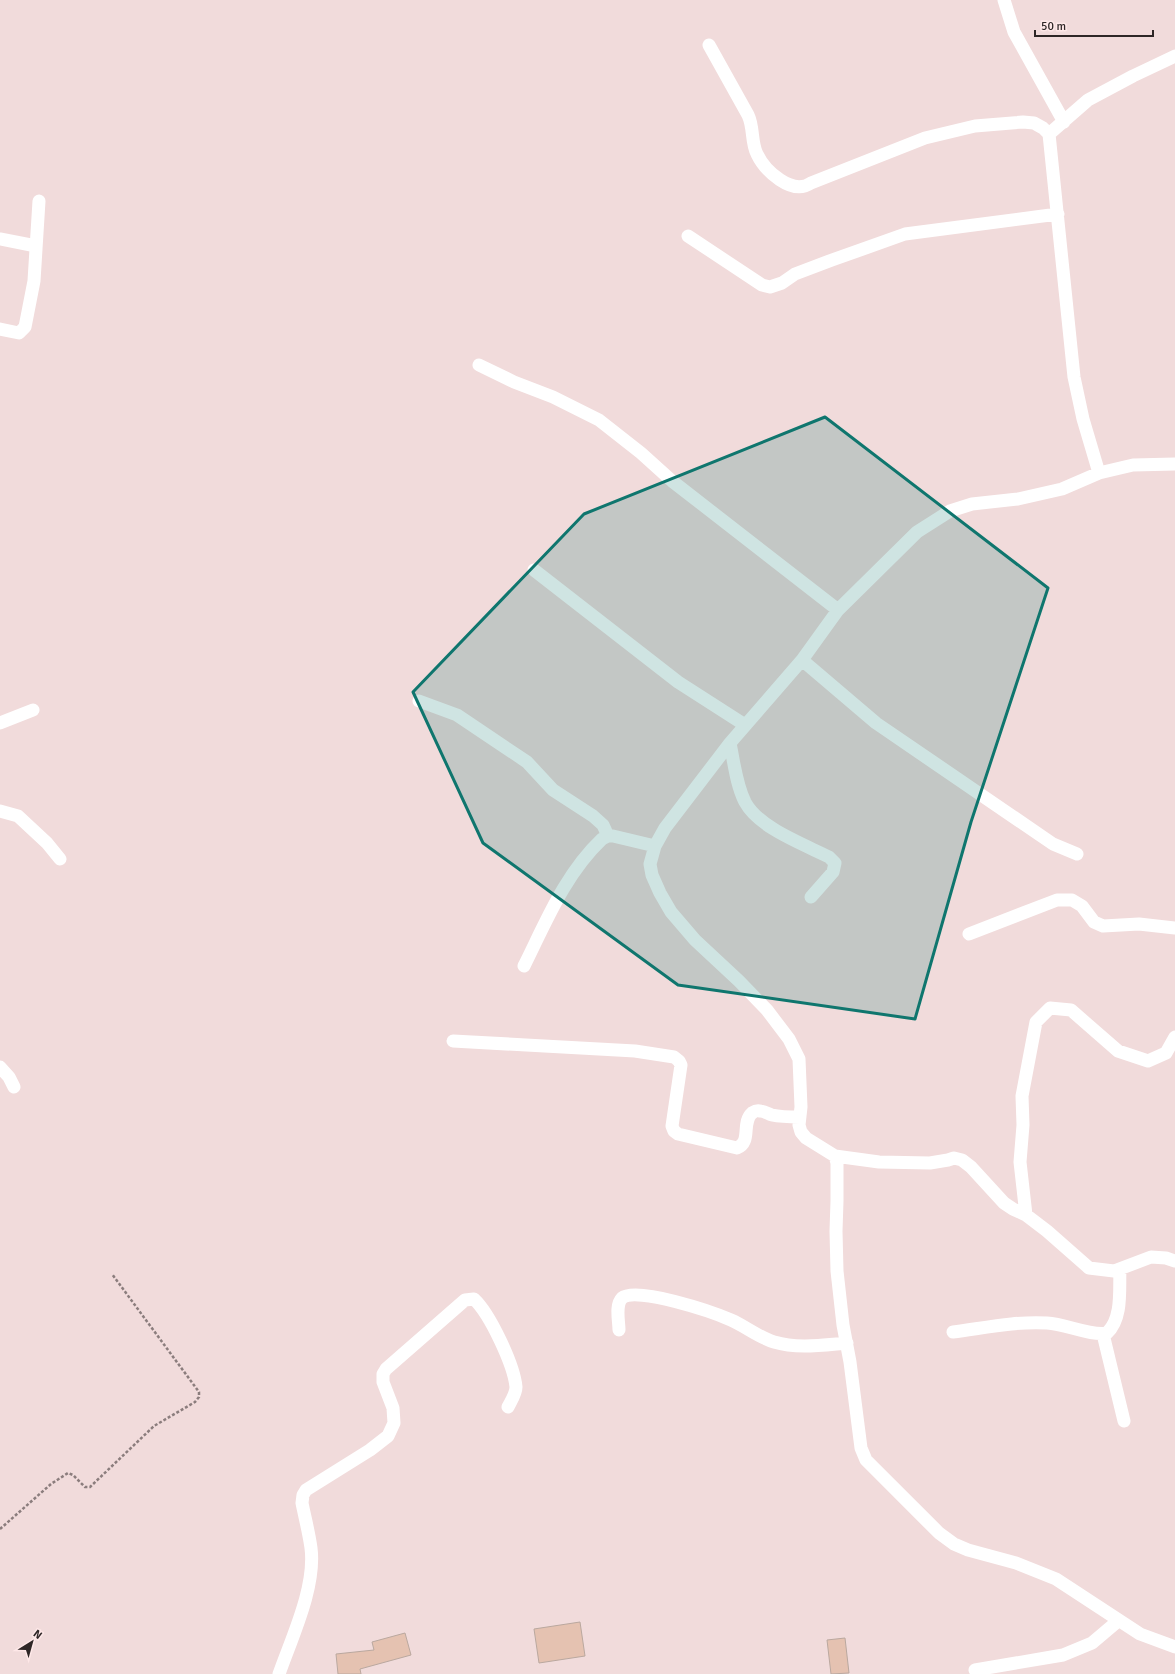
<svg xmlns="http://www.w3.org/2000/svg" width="1175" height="1674" font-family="Signika,sans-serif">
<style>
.building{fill:#e5c2b1;stroke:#baa89f}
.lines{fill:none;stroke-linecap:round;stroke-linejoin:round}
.path{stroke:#8b7d7d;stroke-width:2.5;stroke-dasharray:3 2;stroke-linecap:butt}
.minor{stroke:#fff;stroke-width:13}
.marked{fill:#0f766e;fill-opacity:0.2;stroke:#0f766e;stroke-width:3;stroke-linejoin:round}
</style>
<rect width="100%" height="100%" fill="#f1dbdb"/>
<path class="building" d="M 580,1622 L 585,1656 L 539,1663 L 534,1629 Z
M 405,1633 L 411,1655 L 360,1669 L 361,1674 L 338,1674 L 336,1654 L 374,1650 L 372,1642 Z
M 845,1638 L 849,1673 L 831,1674 L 827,1640 Z"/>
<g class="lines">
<path class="path" d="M 0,1529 L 51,1484 L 68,1473 L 73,1475 L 85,1487 L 90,1487 L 154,1426 L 195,1402 L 199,1397 L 199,1392 L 112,1274"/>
<path class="minor" d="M 1004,0 L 1014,32 L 1064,122
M 709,45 C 722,68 735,92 748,115 C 754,127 751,143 757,154 C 765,171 792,196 811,183 L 925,138 L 975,126 L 1023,122 L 1034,123 L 1043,128 L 1049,134 L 1074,377 L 1083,419 L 1099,473
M 1049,134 L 1088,100 L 1133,76 L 1175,56
M 688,236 L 762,285 L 770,287 L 782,283 L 795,274 L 832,260 L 905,234 L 1058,214
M 0,239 L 36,246
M 0,329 L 19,333 L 25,327 L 34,281 L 39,201
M 479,365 L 514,382 L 553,397 L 599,420 L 641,453 L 672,481 L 838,610
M 1175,464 L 1133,465 L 1099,473 L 1062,489 L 1018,499 L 972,504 L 950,511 L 917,532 L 838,610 L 802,660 L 730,743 L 665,828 L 655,846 L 650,864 L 652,875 L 660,893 L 671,912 L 695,940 L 739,981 L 767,1010 L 789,1039 L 799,1059 L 801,1107 L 799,1125 L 801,1132 L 806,1138 L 835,1156 L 837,1163 L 837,1201 L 836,1231 L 837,1271 L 843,1325 L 850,1362 L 861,1448 L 866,1460 L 939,1533 L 954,1544 L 968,1550 L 1016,1563 L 1056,1579 L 1140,1634 L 1175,1647
M 534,570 L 678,682 L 745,725
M 802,660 L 876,723 L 1053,844 L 1077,854
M 419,701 L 457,715 L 527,762 L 553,790 L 593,816 L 603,825 L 608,836
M 0,723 L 33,710
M 730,743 C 734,762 736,784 745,802 C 759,828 803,844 829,857 L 835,863 L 833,872 L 811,897
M 0,811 L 18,816 L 47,843 L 60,859
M 969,934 L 1057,900 L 1072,900 L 1082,906 L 1094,922 L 1103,926 L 1139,924 L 1175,928
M 524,966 C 546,922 565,874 602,839 L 608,836 L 613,836 L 655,846
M 453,1041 L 635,1051 L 674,1057 L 679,1061 L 681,1065 L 672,1126 L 674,1131 L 678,1134 L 737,1148 C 752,1142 741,1123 752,1113 C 755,1111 757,1110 760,1111 C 765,1111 768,1114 772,1115 C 781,1117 791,1117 800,1117
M 0,1067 L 9,1077 L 14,1087
M 835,1156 L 879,1162 L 930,1163 L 948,1160 L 954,1158 L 962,1160 L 971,1167 L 1004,1203 L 1013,1209 L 1026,1215 L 1047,1231 L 1089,1268 L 1114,1271 L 1151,1257 L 1166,1258 L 1175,1261
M 1026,1215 L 1020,1162 L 1023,1125 L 1022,1096 L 1036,1022 L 1050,1008 L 1071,1010 L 1118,1051 L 1148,1061 L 1166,1053 L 1175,1037
M 619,1330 C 619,1321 615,1305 622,1298 C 636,1286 713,1312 731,1320 C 745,1326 758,1337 774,1342 C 797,1349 823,1345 847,1343
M 953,1332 C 984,1328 1016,1321 1047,1323 C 1066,1324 1090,1336 1107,1333 C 1123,1318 1119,1289 1120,1269
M 1103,1334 L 1124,1421
M 975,1670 L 1063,1655 L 1092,1643 L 1118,1621
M 279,1674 C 292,1637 316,1587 311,1548 C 309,1533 305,1518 302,1503 L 303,1495 L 306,1490 L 370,1450 L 388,1436 L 394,1423 L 393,1408 L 383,1382 L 383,1374 L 386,1369 L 465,1300 L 474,1299 C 490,1314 514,1365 516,1387 C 516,1394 511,1401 508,1407"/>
</g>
<path class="marked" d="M 825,417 L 1048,588 L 971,822 L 915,1019 L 678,985 L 483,843 L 413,692 L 584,514 Z"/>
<g transform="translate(32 1642) rotate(37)" stroke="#fee8e8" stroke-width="3" paint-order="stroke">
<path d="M0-3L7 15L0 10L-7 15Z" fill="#2e2626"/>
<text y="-6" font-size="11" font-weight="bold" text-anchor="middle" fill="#2e2626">N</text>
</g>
<path d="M1035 30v6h118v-6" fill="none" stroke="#2e2626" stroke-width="2"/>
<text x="1041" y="30" font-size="12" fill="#2e2626" stroke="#fee8e8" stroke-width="3" paint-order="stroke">50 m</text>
</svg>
